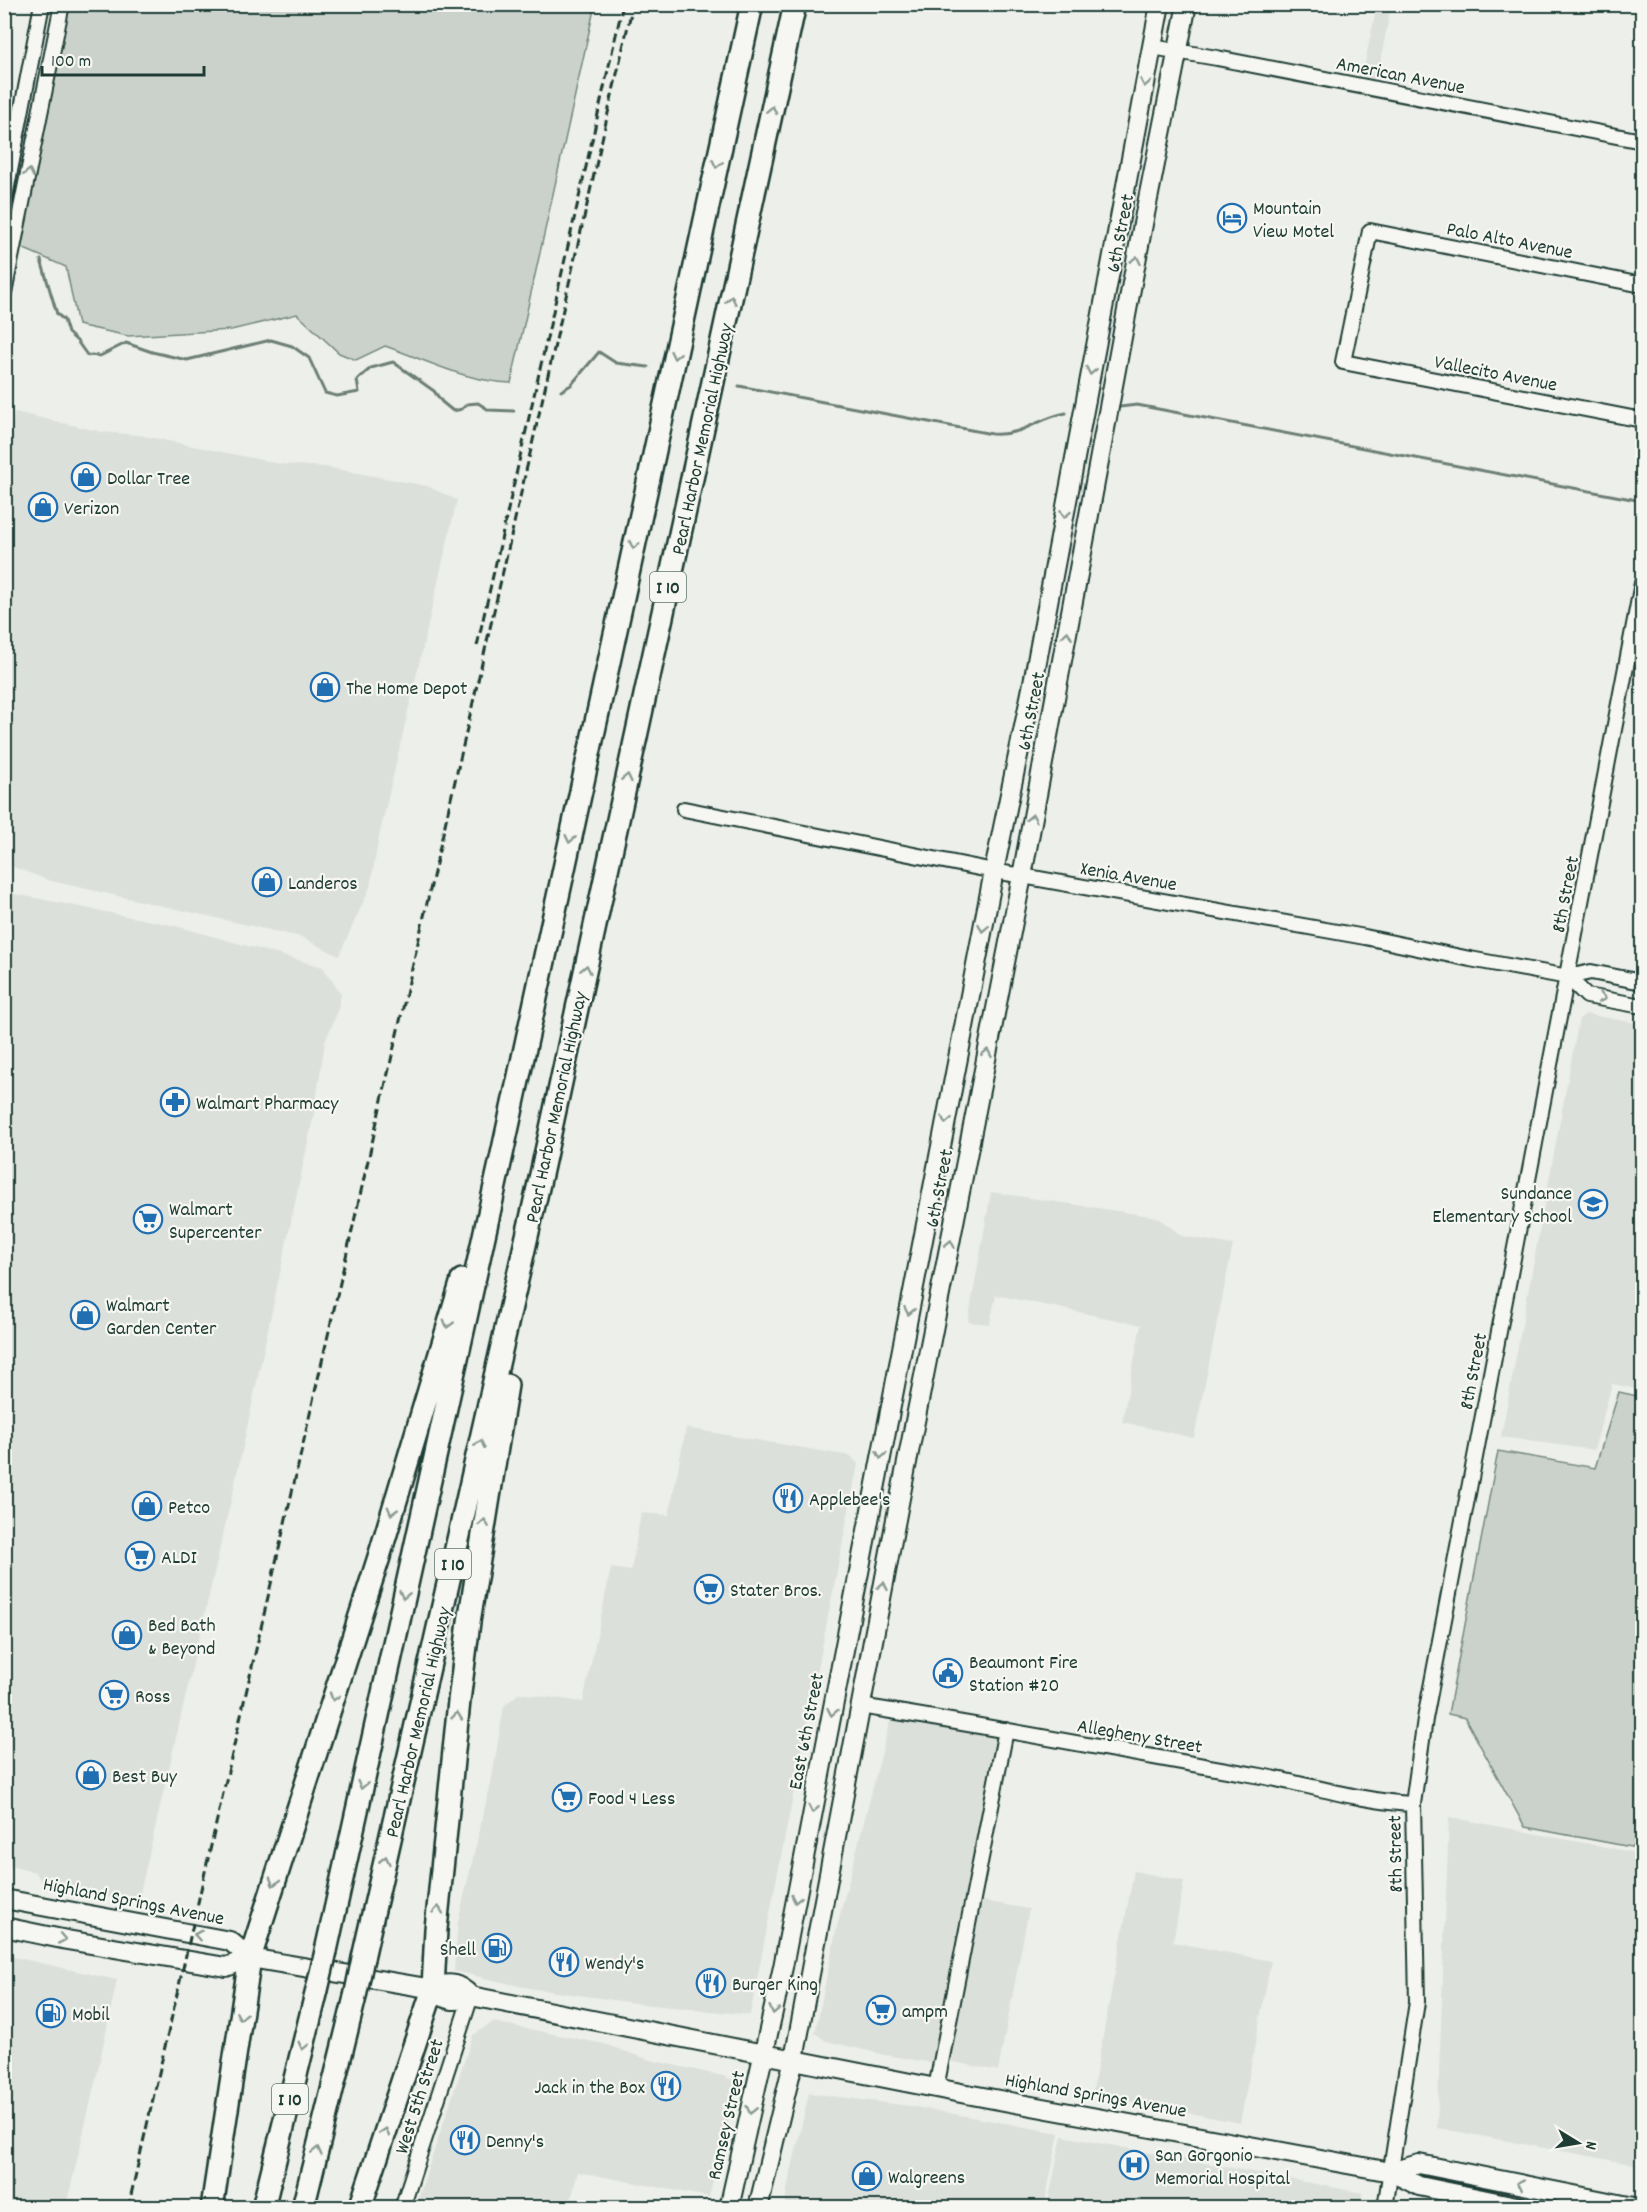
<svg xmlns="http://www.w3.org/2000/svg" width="1647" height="2212" font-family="Dekko,sans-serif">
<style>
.built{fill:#dce0db}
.green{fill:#cbd2cc;stroke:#758880;stroke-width:1.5}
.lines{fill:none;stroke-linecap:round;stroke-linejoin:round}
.stream{stroke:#6c7e77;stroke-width:3}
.minor-casing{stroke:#1f3d34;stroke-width:18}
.major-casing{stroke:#1f3d34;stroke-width:22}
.highway-casing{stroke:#1f3d34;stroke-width:26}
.minor{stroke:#f6f6f2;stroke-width:14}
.major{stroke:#f6f6f2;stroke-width:18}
.highway{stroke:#f6f6f2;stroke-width:21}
.rail{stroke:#1f3d34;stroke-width:3;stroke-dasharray:9 4.5;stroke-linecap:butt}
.highway-bridge-casing{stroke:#1f3d34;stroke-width:26;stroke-linecap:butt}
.highway-bridge{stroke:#f6f6f2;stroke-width:21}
.oneway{stroke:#8a9a93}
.labels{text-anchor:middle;stroke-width:4.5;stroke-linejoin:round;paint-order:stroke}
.shield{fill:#f6f6f2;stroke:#60746d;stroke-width:1.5}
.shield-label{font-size:18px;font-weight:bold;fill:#1f3d34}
.street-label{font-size:20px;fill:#1f3d34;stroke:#f6f6f2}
.poi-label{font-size:20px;fill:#1f3d34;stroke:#f6f6f2;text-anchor:start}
</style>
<rect width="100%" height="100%" fill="#edefea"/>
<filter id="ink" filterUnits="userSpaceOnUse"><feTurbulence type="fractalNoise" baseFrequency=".0167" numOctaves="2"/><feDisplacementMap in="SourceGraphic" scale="12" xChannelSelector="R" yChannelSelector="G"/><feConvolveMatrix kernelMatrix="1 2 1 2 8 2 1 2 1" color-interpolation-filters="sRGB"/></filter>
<g filter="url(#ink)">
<path class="built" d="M 1377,5 L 1391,5 L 1377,80 L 1362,77 Z
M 15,412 L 102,432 L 139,435 L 281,464 L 326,467 L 427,486 L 457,500 L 379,837 L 370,887 L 339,956 L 301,937 L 51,881 L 5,864 L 4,452 Z
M 5,892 L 176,926 L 323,967 L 341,994 L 337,1013 L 325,1042 L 314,1114 L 238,1470 L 138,1902 L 58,1888 L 43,1883 L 35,1872 L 5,1865 Z
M 1586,1014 L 1642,1024 L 1642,1390 L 1612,1384 L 1594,1450 L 1501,1437 L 1579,1019 Z
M 991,1192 L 1157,1217 L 1182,1236 L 1233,1245 L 1194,1438 L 1122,1422 L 1141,1325 L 996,1295 L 990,1324 L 968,1322 Z
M 686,1428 L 851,1456 L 858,1464 L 750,2015 L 642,2004 L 528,1988 L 454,1971 L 458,1922 L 492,1777 L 504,1706 L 519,1693 L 583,1702 L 611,1568 L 631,1571 L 641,1513 L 669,1515 Z
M 891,1717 L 997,1738 L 938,2064 L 885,2055 L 826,2041 L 815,2033 L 837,1926 Z
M 1449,1817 L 1642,1854 L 1642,2166 L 1437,2128 Z
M 1134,1871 L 1184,1881 L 1173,1942 L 1271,1961 L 1240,2123 L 1092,2094 Z
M 977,1900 L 1029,1909 L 998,2071 L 949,2061 Z
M 5,1955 L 117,1980 L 98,2070 L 66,2207 L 5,2207 Z
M 493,2022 L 604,2044 L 650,2060 L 723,2076 L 738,2082 L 709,2197 L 578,2172 L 569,2207 L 415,2207 L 473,2035 Z
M 809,2093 L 910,2106 L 1059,2133 L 1044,2207 L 785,2207 L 787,2189 Z
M 1062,2136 L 1363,2193 L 1360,2207 L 1047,2207 Z"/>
<path class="green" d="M 60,5 L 595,5 L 511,383 C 467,382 426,360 385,346 L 356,360 L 339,353 L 297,314 L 231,330 L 128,336 L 78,325 L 66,267 L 15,245 Z
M 1619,1392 L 1642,1397 L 1642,1849 L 1525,1827 L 1465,1718 L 1448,1714 L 1498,1451 L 1595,1468 Z"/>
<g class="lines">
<path class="stream" d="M 41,260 L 57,314 L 64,320 L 68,333 L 77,341 L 87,355 L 100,356 L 126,343 L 152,352 L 187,360 L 271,340 L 292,346 L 309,358 L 325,393 L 337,396 L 359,392 L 357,380 L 371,368 L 393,362 L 434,391 L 442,402 L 453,411 L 462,409 L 467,404 L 478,403 L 489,410 L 514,411
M 739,386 L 992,434 C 1024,436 1037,418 1066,413
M 561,391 L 571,385 L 599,352 L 616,363 L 648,367
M 1120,407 L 1137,405 L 1642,501"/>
<g class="minor-casing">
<path id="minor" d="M 1152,47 L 1217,58 L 1642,141
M 4,202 L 42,4
M 1642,285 L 1370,231 L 1343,362 L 1642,420
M 4,293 L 62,4
M 684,809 L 994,871 L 1365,937 L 1470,959 L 1568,977 L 1591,972 L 1642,982
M 1568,977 L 1587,996 L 1642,1006
M 860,1706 C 994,1727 1127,1753 1261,1776 C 1311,1785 1362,1802 1413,1804
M 936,2088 L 1006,1730
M 402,2208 L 471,1996
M 1385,2208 L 1417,2002 L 1413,1804 L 1425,1719 L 1642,583"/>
</g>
<g class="major-casing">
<path id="major" d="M 4,1899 L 230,1941 L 250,1958
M 4,1927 L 67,1940 L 226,1967 L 250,1958 L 433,1989 C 449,1981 458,1983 471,1996 L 961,2093 L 1391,2172 L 1419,2186 L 1526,2208
M 433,1989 C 445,2001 455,2003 471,1996
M 1391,2172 L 1419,2164 L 1639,2208
M 729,2208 L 783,1967 L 994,871 L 1032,688 L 1160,4
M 758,2208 L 794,2059 L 900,1498 L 1022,876 L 1143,224 L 1187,4"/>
</g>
<g class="highway-casing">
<path id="highway" d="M 326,1951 L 499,1168 L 752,4
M 363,1958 L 542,1170 L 795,4
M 212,2208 L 250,1958 L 379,1557 L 462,1280
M 263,2208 L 317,1990
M 303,2208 L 355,1997
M 360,2208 L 433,1989 L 436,1929 L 459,1701 L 469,1622 L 507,1385"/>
</g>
<use href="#minor" class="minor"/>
<use href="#major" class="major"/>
<use href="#highway" class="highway"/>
<path class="rail" d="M 477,646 L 623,4
M 128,2208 L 633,4"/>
<g class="highway-bridge-casing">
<path id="highway-bridge" d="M 317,1990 L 326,1951
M 355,1997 L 363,1958"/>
</g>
<use href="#highway-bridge" class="highway-bridge"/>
</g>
<defs><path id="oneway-chevron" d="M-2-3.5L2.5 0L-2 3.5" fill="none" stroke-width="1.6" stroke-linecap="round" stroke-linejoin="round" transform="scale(1.5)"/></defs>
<g class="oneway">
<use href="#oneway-chevron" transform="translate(1145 83) rotate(101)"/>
<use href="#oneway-chevron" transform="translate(772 110) rotate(-78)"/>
<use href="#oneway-chevron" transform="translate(717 164) rotate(102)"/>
<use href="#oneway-chevron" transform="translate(29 173) rotate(-79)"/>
<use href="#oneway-chevron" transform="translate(1136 260) rotate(-79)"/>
<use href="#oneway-chevron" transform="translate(731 300) rotate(-78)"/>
<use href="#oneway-chevron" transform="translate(675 355) rotate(102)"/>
<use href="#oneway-chevron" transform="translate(1091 371) rotate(101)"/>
<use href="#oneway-chevron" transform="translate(1065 514) rotate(100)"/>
<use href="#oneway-chevron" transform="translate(634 545) rotate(102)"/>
<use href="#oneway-chevron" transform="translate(1067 635) rotate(-80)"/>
<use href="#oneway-chevron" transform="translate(627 778) rotate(-78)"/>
<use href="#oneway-chevron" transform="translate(1032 818) rotate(-79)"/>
<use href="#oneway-chevron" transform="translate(570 839) rotate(102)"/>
<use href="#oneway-chevron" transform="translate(983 928) rotate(101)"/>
<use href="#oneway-chevron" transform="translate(586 969) rotate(-78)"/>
<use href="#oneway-chevron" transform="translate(1602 998) rotate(11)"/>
<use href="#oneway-chevron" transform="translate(987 1053) rotate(-79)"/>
<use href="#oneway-chevron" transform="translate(946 1120) rotate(101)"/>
<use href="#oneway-chevron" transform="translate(950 1244) rotate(-79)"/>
<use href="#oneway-chevron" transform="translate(909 1311) rotate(101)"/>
<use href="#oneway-chevron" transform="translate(448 1324) rotate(106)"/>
<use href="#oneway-chevron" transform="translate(480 1444) rotate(-77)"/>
<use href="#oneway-chevron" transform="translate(881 1455) rotate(101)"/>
<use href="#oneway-chevron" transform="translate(392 1511) rotate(106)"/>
<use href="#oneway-chevron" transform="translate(484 1523) rotate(-81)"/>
<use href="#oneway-chevron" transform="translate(883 1586) rotate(-79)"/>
<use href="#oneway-chevron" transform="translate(404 1595) rotate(102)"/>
<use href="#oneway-chevron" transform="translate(334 1697) rotate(108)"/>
<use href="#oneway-chevron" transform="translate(832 1712) rotate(101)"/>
<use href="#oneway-chevron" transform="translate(457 1716) rotate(-84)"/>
<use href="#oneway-chevron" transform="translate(362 1785) rotate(102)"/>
<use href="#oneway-chevron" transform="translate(813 1809) rotate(101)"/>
<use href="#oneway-chevron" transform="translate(385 1860) rotate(-77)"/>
<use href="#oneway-chevron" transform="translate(274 1882) rotate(108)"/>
<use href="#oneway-chevron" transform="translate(796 1899) rotate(101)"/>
<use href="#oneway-chevron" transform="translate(438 1910) rotate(-85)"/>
<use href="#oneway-chevron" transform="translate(198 1935) rotate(-170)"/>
<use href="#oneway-chevron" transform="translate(62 1939) rotate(11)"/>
<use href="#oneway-chevron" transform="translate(774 2010) rotate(102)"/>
<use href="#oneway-chevron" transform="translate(241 2016) rotate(99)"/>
<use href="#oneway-chevron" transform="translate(303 2046) rotate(104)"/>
<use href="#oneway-chevron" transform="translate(751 2110) rotate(103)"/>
<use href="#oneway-chevron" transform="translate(385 2132) rotate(-72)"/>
<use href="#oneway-chevron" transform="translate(317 2151) rotate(-76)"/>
<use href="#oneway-chevron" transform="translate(1520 2184) rotate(-169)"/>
</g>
</g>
<defs>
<g id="hotel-ring" transform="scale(1.5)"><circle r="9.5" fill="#f6f6f2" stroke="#1f6fb2" stroke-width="1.5"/><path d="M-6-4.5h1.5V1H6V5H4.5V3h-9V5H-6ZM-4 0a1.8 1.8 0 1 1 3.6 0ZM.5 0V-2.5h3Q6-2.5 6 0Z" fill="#1f6fb2"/></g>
<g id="shop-ring" transform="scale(1.5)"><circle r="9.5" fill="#f6f6f2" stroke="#1f6fb2" stroke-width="1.5"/><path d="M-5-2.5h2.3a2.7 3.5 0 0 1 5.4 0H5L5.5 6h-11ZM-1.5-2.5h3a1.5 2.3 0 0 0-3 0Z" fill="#1f6fb2"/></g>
<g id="pharmacy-ring" transform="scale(1.5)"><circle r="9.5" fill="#f6f6f2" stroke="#1f6fb2" stroke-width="1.5"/><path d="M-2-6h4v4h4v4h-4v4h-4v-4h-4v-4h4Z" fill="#1f6fb2"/></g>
<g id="school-ring" transform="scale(1.5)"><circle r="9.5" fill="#f6f6f2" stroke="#1f6fb2" stroke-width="1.5"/><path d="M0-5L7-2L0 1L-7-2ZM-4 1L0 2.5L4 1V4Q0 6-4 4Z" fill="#1f6fb2"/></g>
<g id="supermarket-ring" transform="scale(1.5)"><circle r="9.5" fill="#f6f6f2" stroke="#1f6fb2" stroke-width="1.5"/><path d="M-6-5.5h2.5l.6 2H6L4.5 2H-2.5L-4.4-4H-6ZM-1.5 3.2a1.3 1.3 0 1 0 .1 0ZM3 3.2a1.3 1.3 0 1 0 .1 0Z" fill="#1f6fb2"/></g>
<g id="restaurant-ring" transform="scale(1.5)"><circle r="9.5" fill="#f6f6f2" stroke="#1f6fb2" stroke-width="1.5"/><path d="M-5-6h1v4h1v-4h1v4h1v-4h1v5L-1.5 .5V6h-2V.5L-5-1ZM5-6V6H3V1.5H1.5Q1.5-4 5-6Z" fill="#1f6fb2"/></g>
<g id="civic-ring" transform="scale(1.5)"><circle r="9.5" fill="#f6f6f2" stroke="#1f6fb2" stroke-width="1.5"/><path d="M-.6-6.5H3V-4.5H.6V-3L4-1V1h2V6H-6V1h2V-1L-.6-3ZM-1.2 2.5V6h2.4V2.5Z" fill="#1f6fb2"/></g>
<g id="fuel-ring" transform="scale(1.5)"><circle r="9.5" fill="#f6f6f2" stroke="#1f6fb2" stroke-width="1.5"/><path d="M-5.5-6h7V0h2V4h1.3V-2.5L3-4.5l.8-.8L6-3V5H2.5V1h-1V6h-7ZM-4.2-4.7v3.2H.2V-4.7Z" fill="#1f6fb2"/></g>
<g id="hospital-ring" transform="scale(1.5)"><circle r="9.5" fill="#f6f6f2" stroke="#1f6fb2" stroke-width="1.5"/><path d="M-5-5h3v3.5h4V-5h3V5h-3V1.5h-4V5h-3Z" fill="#1f6fb2"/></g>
</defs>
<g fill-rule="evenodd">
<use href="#hotel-ring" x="1232" y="218"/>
<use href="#shop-ring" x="86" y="477"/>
<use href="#shop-ring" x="43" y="507"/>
<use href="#shop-ring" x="325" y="687"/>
<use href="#shop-ring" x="267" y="882"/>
<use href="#pharmacy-ring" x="175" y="1102"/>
<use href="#school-ring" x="1593" y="1204"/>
<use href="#supermarket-ring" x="148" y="1219"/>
<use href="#shop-ring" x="85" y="1315"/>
<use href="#restaurant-ring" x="788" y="1498"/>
<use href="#shop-ring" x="147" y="1506"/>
<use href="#supermarket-ring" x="140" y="1556"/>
<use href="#supermarket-ring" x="709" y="1589"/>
<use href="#shop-ring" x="127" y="1635"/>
<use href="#civic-ring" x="948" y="1673"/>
<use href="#supermarket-ring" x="114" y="1695"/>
<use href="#shop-ring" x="91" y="1775"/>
<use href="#supermarket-ring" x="567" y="1797"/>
<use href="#fuel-ring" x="497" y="1948"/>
<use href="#restaurant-ring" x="564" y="1962"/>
<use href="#restaurant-ring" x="711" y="1983"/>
<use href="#supermarket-ring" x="881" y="2010"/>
<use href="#fuel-ring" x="51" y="2013"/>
<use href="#restaurant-ring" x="666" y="2086"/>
<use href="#restaurant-ring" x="465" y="2140"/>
<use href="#hospital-ring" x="1134" y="2165"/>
<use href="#shop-ring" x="867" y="2176"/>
</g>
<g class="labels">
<g class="shield">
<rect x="650" y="572" width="36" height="30" rx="4.5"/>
<rect x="435" y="1549" width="36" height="30" rx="4.5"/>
<rect x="272" y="2084" width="36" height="30" rx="4.5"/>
</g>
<g class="shield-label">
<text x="668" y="593">I 10</text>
<text x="453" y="1570">I 10</text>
<text x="290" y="2105">I 10</text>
</g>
<g class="street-label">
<text transform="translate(1401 74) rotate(11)" y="7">American Avenue</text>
<text transform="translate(1119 233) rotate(-79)" y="7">6th Street</text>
<text transform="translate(1510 239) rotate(11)" y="7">Palo Alto Avenue</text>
<text transform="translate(1496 372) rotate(11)" y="7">Vallecito Avenue</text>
<text transform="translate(701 439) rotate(-78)" y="7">Pearl Harbor Memorial Highway</text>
<text transform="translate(1030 711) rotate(-79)" y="7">6th Street</text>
<text transform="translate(1129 875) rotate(10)" y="7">Xenia Avenue</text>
<text transform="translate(1564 894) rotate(-79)" y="7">8th Street</text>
<text transform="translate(555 1107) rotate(-78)" y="7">Pearl Harbor Memorial Highway</text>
<text transform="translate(938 1188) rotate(-79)" y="7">6th Street</text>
<text transform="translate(1472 1371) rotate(-79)" y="7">8th Street</text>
<text transform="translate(417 1722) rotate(-77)" y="7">Pearl Harbor Memorial Highway</text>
<text transform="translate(805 1731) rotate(-79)" y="7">East 6th Street</text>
<text transform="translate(1140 1735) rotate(10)" y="7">Allegheny Street</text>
<text transform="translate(1394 1854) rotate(-91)" y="7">8th Street</text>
<text transform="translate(134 1900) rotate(11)" y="7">Highland Springs Avenue</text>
<text transform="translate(1096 2094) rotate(10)" y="7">Highland Springs Avenue</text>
<text transform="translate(418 2096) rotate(-72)" y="7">West 5th Street</text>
<text transform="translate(725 2125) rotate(-77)" y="7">Ramsey Street</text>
</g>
<g class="poi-label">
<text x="1253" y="214">Mountain<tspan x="1253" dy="23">View Motel</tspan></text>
<text x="107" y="484">Dollar Tree</text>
<text x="64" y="514">Verizon</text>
<text x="346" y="694">The Home Depot</text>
<text x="288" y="889">Landeros</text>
<text x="196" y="1109">Walmart Pharmacy</text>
<text x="1572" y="1199" text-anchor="end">Sundance<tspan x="1572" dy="23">Elementary School</tspan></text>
<text x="169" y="1215">Walmart<tspan x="169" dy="23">Supercenter</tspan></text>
<text x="106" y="1311">Walmart<tspan x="106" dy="23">Garden Center</tspan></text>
<text x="809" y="1505">Applebee's</text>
<text x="168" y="1513">Petco</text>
<text x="161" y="1563">ALDI</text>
<text x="730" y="1596">Stater Bros.</text>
<text x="148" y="1631">Bed Bath<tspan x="148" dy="23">&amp; Beyond</tspan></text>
<text x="969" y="1668">Beaumont Fire<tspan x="969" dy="23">Station #20</tspan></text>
<text x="135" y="1702">Ross</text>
<text x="112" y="1782">Best Buy</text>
<text x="588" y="1804">Food 4 Less</text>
<text x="476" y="1955" text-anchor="end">Shell</text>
<text x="585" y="1969">Wendy's</text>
<text x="732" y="1990">Burger King</text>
<text x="902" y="2017">ampm</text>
<text x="72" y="2020">Mobil</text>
<text x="645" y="2093" text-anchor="end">Jack in the Box</text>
<text x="486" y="2147">Denny's</text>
<text x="1155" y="2161">San Gorgonio<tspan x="1155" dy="23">Memorial Hospital</tspan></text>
<text x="888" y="2183">Walgreens</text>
</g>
</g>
<rect width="1647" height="2212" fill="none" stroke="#f6f6f2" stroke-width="24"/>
<rect x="12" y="12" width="1623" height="2188" fill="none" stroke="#1f3d34" stroke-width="2" filter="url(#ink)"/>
<g transform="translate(1578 2143) rotate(101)" stroke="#f6f6f2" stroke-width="4.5" paint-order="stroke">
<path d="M0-4.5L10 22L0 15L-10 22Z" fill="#1f3d34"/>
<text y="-9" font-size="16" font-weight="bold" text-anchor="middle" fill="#1f3d34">N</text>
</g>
<path d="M42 66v9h162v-9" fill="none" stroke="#1f3d34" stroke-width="3"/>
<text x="51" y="66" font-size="18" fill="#1f3d34" stroke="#f6f6f2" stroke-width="4.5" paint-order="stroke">100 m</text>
</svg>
